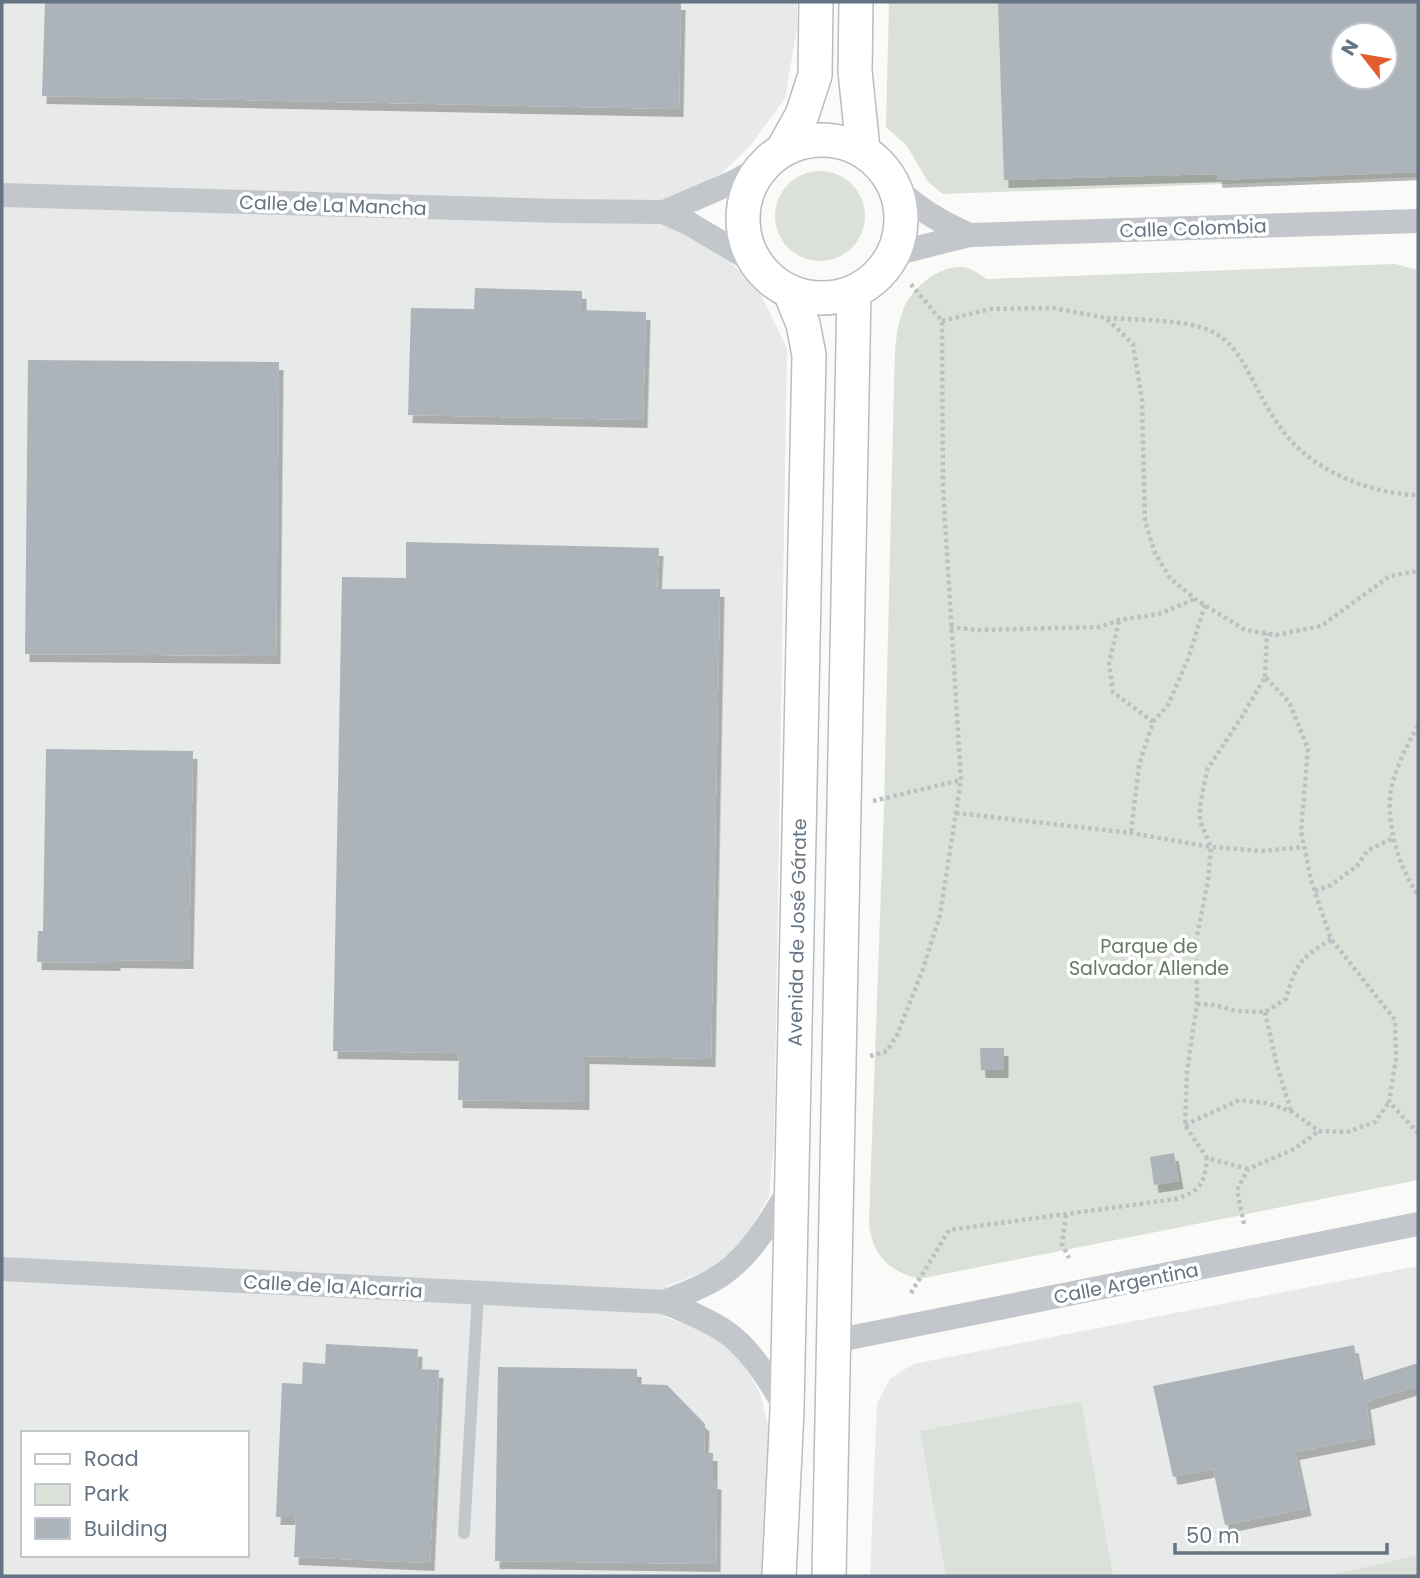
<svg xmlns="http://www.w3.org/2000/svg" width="1420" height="1578" font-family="Poppins,sans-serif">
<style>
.built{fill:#e8e9e9;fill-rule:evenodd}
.green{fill:#dbe1d9;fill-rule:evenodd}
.building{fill:#acb4ba;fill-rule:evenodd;filter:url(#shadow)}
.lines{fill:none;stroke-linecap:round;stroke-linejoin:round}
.secondary-casing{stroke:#b8bdc2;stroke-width:36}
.path{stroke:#bdc0c3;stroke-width:4.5;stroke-dasharray:3.5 3.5;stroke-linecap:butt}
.lane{stroke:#c3c7cb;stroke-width:12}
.street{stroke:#c3c7cb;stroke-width:24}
.secondary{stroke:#fff;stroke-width:33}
.labels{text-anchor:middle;stroke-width:7;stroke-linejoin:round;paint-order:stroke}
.street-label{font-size:19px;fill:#657482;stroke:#fff}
.park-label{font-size:19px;fill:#677a64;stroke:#fff}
</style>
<defs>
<filter id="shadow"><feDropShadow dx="4.5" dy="8" stdDeviation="0" flood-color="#0004"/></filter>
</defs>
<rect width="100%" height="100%" fill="#fafaf8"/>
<path class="built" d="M 2,2 L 797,2 L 797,28 L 785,98 L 751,145 L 722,173 L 696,187 L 693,236 L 725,258 L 757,286 L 787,349 L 774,1143 L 769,1196 L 741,1244 L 708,1270 L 667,1286 L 665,1317 L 699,1329 L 739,1356 L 760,1393 L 771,1436 L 763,1576 L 2,1576 ZM 23,1433 L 247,1433 L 247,1555 L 23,1555 Z
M 1418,1266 L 1418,1555 L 1325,1576 L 870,1576 L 877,1403 L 890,1379 L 913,1364 Z"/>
<path class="green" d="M 889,2 L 1418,2 L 1418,177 L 943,194 L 928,182 L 907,146 L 886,127 ZM 1343,35 L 1385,35 L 1385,77 L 1343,77 Z
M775 216a45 45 0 1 1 90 0a45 45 0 1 1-90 0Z
M 1395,264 L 1418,270 L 1418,1180 L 919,1279 C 889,1272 870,1252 869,1221 L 884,806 L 894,384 C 895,361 894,336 902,313 C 909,290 937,265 964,267 C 971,268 980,275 987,279 Z
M 1081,1401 L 1113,1575 L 946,1576 L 920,1431 Z
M 1418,1555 L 1418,1576 L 1325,1576 Z"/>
<path class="building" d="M 45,2 L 681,2 L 679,109 L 42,96 Z
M 998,2 L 1418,2 L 1418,172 L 1218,180 L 1217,174 L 1004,180 ZM 1343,35 L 1385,35 L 1385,77 L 1343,77 Z
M 475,288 L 582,291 L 582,310 L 646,312 L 643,420 L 408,415 L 411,308 L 474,309 Z
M 28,360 L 279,362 L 276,656 L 25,654 Z
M 406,542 L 659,548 L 657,589 L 720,589 L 711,1059 L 585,1056 L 585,1102 L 458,1100 L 459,1053 L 333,1051 L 342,577 L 406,578 Z
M 46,749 L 193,751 L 189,961 L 116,960 L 116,963 L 37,962 L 38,931 L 43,931 Z
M 980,1048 L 1004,1048 L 1004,1070 L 981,1070 Z
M 1174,1153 L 1179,1181 L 1154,1185 L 1150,1157 Z
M 326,1344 L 418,1349 L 417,1369 L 439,1370 L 430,1563 L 294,1557 L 296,1517 L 276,1517 L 282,1383 L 302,1384 L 303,1362 L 325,1364 Z
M 1354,1345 L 1361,1381 L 1418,1363 L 1418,1386 L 1366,1402 L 1371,1437 L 1295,1452 L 1307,1508 L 1225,1525 L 1213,1469 L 1173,1477 L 1153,1386 Z
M 498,1367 L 637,1369 L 637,1384 L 667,1385 L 705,1424 L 704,1453 L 713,1453 L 713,1481 L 717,1482 L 716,1564 L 495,1561 Z"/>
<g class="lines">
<g class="secondary-casing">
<g id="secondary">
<path d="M 856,2 L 855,71 L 863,149"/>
<circle cx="822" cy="219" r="79"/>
<path d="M 783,149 L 802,115 L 815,75 L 816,2"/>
<path id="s1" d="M 779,1576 L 787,1410 L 809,355 L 803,324 L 790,292"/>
<path d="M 829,1576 L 854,292"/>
</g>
</g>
<path class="path" d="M 1107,318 C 1137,320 1187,319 1213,332 C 1237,344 1248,372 1260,394 C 1269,411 1280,429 1293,443 C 1324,475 1374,494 1418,495
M 942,321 L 990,309 L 1054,308 L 1106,318 L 1133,344 L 1142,400 L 1145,521 L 1155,553 L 1170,578 L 1195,599 L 1245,630 L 1276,635 L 1321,626 L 1390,576 L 1418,571
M 1119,621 L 1109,663 L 1113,692 L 1153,722 L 1139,765 L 1131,833
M 950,627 L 978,630 L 1100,627 L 1119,620 L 1159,614 L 1195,599
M 1265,677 L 1267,633
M 1153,722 L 1168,705 L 1188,659 L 1205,605
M 1418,726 C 1407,745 1392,774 1390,797 C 1388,830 1399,867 1418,895
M 873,801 L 961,780
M 956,813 L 1131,833 L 1211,847 L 1262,851 L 1303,847
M 1315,891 L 1331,885 L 1357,866 L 1367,851 L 1393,838
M 1197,1004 L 1214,1005 L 1236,1011 L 1265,1012 L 1286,999 C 1296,963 1300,959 1331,939
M 1265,1012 L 1277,1066 L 1291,1111
M 870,1056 L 887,1051 L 897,1035 L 923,969 L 940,915 L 961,780 L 943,488 L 942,321 L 909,282
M 1185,1125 L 1239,1100 L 1266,1103 L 1291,1111 L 1319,1131 L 1347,1132 L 1375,1122 L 1389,1102
M 1248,1169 L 1207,1158 L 1185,1125 L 1187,1071 L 1197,1004 L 1196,941 L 1208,881 L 1211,847 L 1200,821 L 1200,806 L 1207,770 L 1243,715 L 1265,677 L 1289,702 L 1308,749 L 1301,831 L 1311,880 L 1331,939 L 1395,1020 L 1396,1059 L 1389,1102 L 1418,1133
M 1066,1215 L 1062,1244 L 1069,1258
M 1244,1224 L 1237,1190 L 1248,1169 L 1294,1149 L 1319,1131
M 911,1293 L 949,1230 L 1176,1199 C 1202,1190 1204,1184 1207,1158"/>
<path class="lane" d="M 464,1533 L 478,1293"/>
<path class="street" d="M 896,188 C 918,209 941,222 969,235
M 2,195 L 562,211 L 664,212 L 736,181 L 762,166
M 664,212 L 690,224 L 754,262
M 894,254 L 969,235 L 1418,221
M 2,1269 L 664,1302 C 684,1310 704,1318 723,1330 C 751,1348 770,1382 787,1410
M 664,1302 C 679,1296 695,1290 710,1282 C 749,1261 769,1222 792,1186
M 834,1341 L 1418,1224"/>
<use href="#secondary" class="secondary"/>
</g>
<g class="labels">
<g class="street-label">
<text transform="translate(333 205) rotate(2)" y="7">Calle de La Mancha</text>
<text transform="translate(1193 228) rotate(-2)" y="7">Calle Colombia</text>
<text dy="7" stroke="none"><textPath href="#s1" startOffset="644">Avenida de José Gárate</textPath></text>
<text transform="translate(1126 1283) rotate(-11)" y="7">Calle Argentina</text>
<text transform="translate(333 1286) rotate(3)" y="7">Calle de la Alcarria</text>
</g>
<g class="park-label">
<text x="1149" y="953">Parque de<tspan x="1149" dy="22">Salvador Allende</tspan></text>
</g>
</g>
<rect width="1420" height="1578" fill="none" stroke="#657482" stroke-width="7"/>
<rect x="21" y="1431" width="228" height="126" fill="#ffffff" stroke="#c1c7cd" stroke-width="2"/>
<rect x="35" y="1454" width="35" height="10" fill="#ffffff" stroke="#c1c7cd" stroke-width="2"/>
<text x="84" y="1466" font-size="21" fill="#657482">Road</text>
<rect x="35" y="1484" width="35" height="21" fill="#dbe1d9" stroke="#c1c7cd" stroke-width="2"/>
<text x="84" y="1501" font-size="21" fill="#657482">Park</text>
<rect x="35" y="1518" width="35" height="21" fill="#acb4ba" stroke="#c1c7cd" stroke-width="2"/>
<text x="84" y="1536" font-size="21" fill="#657482">Building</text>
<g transform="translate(1364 56) rotate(301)"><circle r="33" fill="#ffffff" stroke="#c1c7cd" stroke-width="2"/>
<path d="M0-5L12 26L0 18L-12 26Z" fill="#e35d2e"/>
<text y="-10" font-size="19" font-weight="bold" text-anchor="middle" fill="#657482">N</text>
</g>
<path d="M1175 1543v10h212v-10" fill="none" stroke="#657482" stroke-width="3.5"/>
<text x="1186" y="1543" font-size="21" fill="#657482" stroke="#ffffff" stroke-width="5" paint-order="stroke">50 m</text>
</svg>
